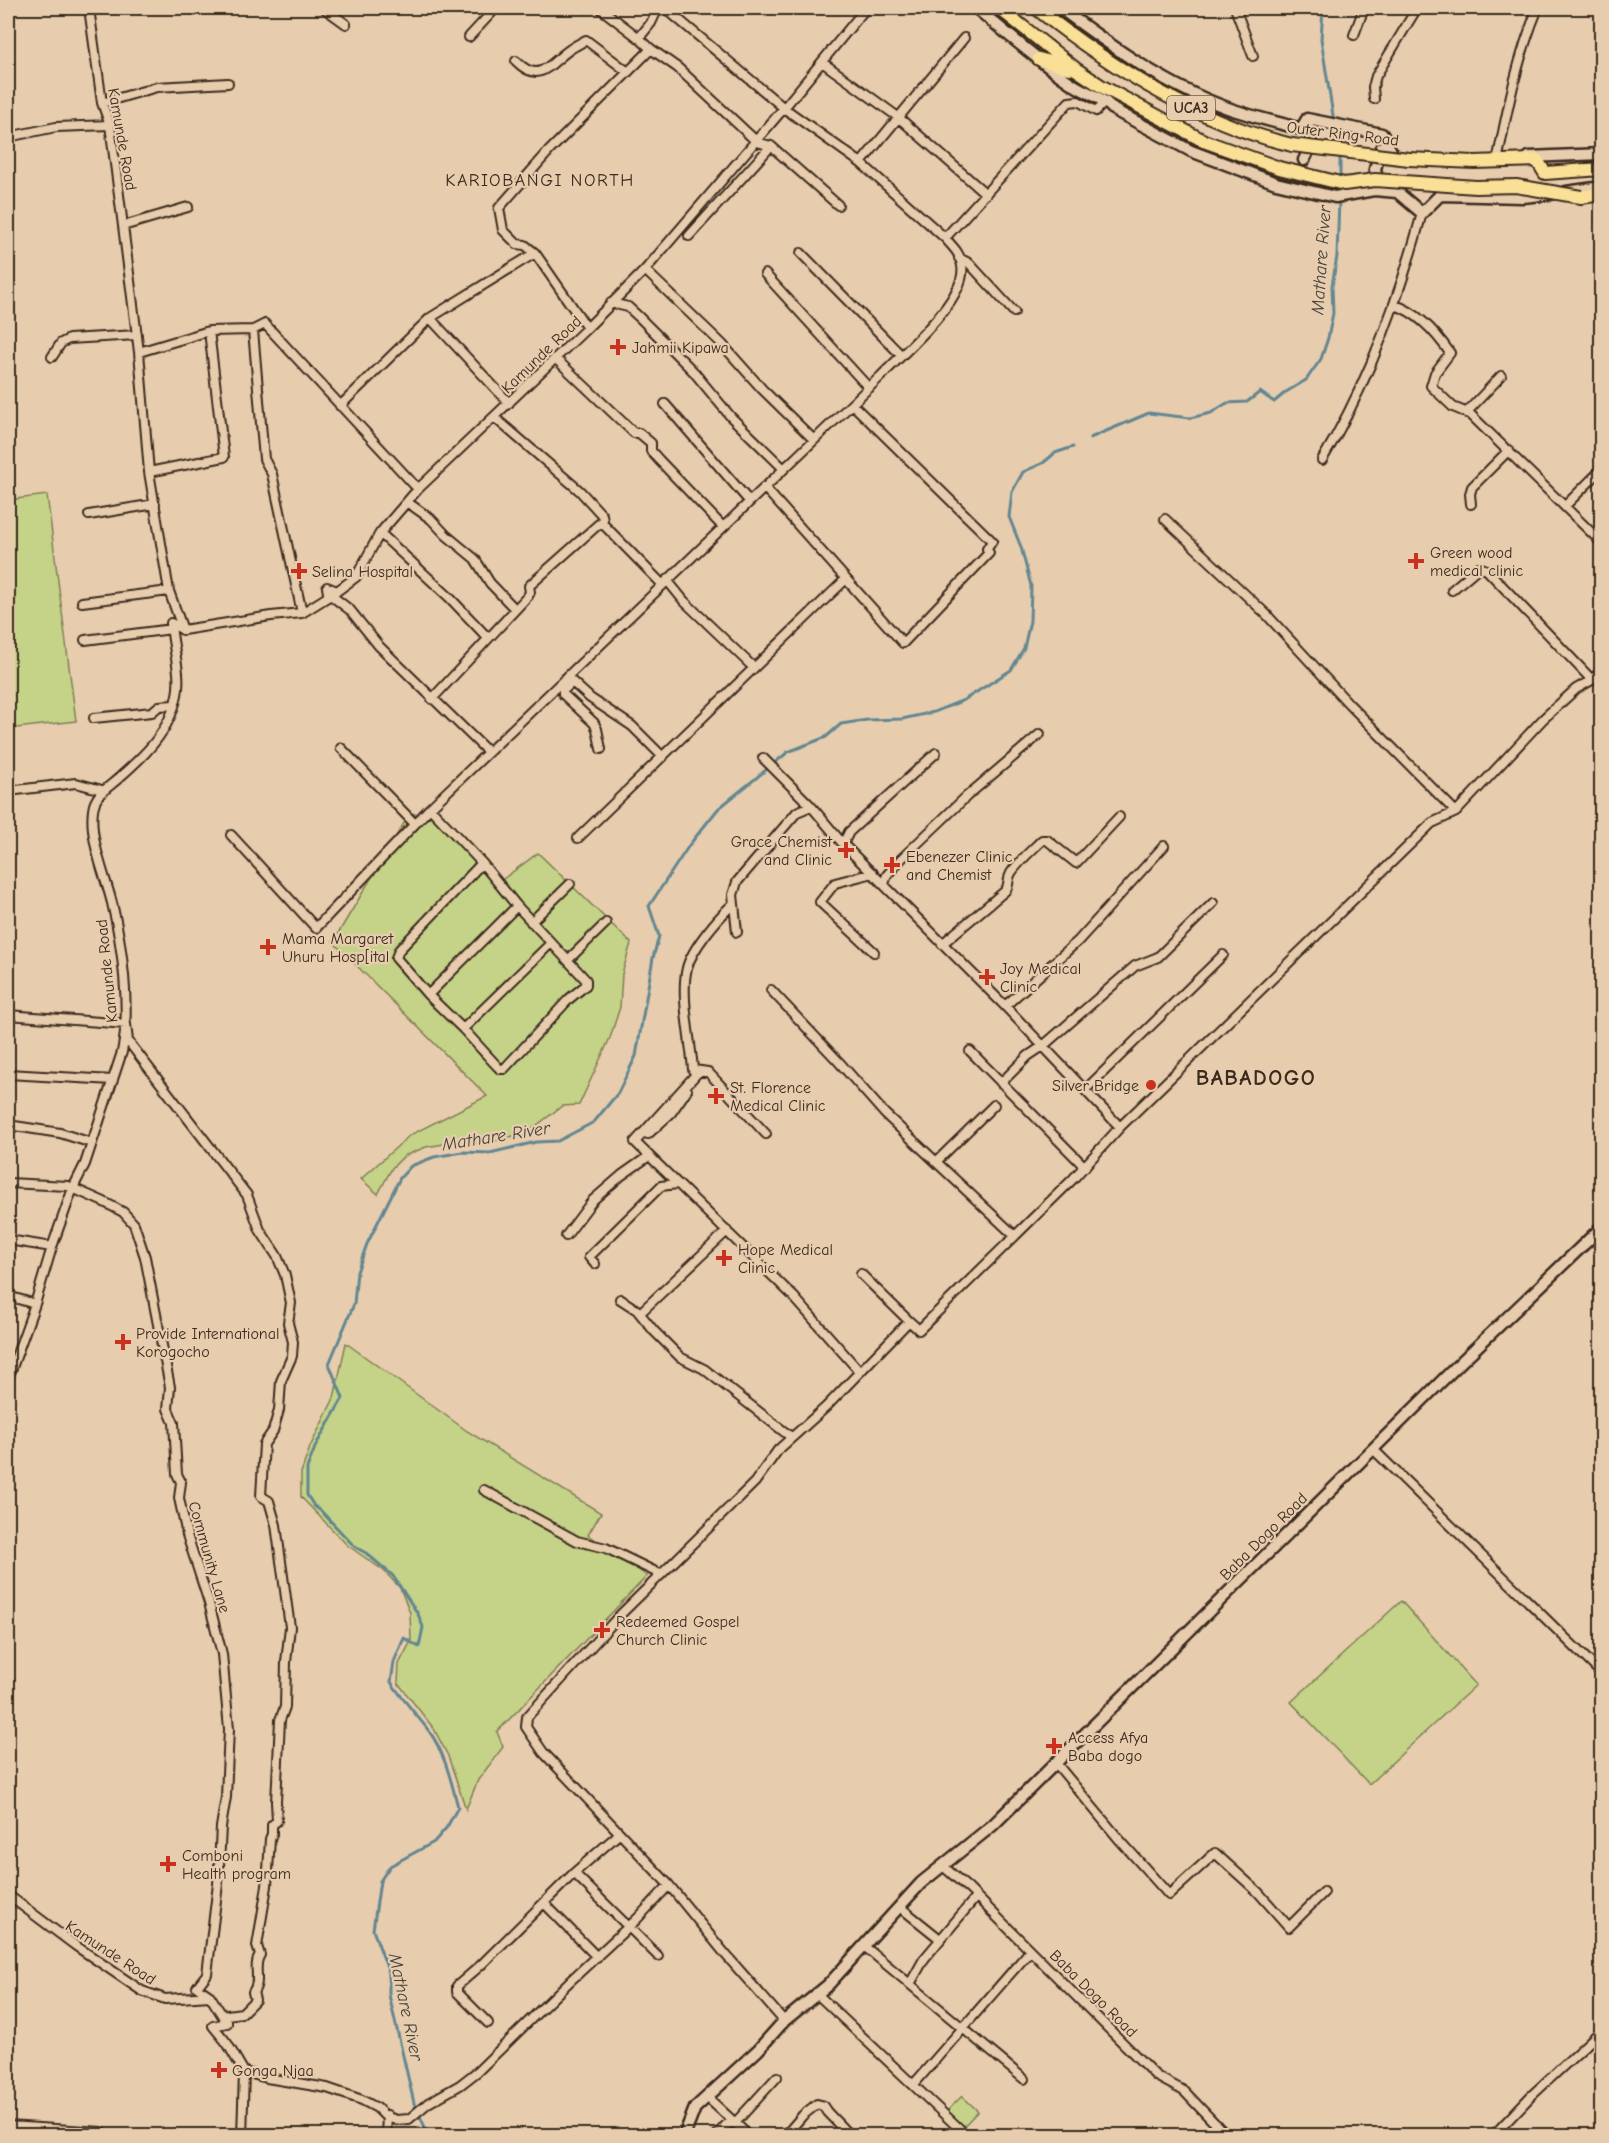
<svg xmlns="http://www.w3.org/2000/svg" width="1609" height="2143" font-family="'Comic Neue',sans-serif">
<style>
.green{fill:#c4d388;stroke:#807e53;stroke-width:1.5}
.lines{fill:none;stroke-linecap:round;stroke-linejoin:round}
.stream{stroke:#638691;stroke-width:3}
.street-casing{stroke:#3b2a1e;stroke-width:12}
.secondary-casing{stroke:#3b2a1e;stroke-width:15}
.primary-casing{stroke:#3b2a1e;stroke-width:16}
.street{stroke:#e7cdae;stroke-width:8}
.secondary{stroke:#e7cdae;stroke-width:10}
.primary{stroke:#fadf96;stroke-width:12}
.primary-bridge-casing{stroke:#3b2a1e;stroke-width:16;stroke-linecap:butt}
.primary-bridge{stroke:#fadf96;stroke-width:12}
.poi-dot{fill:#c8321e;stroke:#e7cdae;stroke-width:2}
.labels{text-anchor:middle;stroke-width:4.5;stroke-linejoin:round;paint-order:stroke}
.shield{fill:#e7cdae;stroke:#6f5b49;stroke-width:1.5}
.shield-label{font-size:15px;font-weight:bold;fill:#3b2a1e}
.street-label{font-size:16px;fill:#3b2a1e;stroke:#e7cdae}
.poi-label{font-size:16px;fill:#3b2a1e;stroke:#e7cdae;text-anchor:start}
.neighbourhood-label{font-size:18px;letter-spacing:1.5px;fill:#3b2a1e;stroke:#e7cdae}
.water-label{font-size:18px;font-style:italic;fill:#45413b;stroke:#e7cdae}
.district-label{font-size:22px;font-weight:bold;letter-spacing:1.5px;fill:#3b2a1e;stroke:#e7cdae}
</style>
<rect width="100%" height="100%" fill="#e7cdae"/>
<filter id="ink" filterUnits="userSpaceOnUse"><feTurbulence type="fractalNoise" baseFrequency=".0167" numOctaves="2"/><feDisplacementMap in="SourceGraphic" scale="12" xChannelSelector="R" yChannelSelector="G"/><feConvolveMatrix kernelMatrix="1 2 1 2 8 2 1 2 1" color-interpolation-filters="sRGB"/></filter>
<g filter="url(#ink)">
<path class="green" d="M 47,495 L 76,721 L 8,729 L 8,500 Z
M 410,813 L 443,819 L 495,885 L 538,853 L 631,943 L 622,974 L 620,1007 L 610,1038 L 579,1105 L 562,1106 L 528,1132 L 484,1144 L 456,1142 L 426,1147 L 404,1156 L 392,1168 L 378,1194 L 361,1179 L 410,1135 L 487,1096 L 333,942 Z
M 346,1343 L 467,1431 L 601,1513 L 588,1535 L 647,1576 L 497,1732 L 503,1747 L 478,1780 L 466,1809 L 448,1756 L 434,1729 L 398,1683 L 399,1664 L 411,1641 L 410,1613 L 400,1588 L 384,1571 L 347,1545 L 301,1497 L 301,1473 L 310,1447 L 334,1398 Z
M 1401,1601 L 1476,1685 L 1369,1784 L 1291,1702 Z
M 962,2096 L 978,2111 L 962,2128 L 946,2112 Z"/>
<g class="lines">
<path class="stream" d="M 1323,8 L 1321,39 L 1334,122
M 1335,128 L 1339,148
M 1340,155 L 1340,181
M 1090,438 L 1149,413 L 1190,418 L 1211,413 L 1227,403 L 1247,402 L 1260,392 L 1274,402 L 1286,392 L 1306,380 L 1321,359 L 1328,338 L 1333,313 L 1332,286 L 1337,256 L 1339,200
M 429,2136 L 414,2103 L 389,1995 L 389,1973 L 373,1930 L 380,1881 L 390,1866 L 434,1842 L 447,1827 L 458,1807 C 451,1781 445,1753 429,1731 C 416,1714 402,1699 391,1682 L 394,1662 L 404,1638 L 419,1647 L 423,1627 L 418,1614 L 393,1576 L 366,1553 L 355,1547 L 321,1511 L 314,1506 L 307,1495 L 307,1468 L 316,1445 L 343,1398 L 329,1364 L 354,1304 L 357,1272 L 367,1244 L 400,1178 L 411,1166 L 434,1157 L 463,1152 L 490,1153 L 536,1142 L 558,1141 L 594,1122 L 618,1093 L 636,1056 L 653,958 L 659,936 L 649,906 L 690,844 L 718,809 L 788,752 L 826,737 L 841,724 L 867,720 L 902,719 L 934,712 L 964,700 L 1011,670 L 1024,648 L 1030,621 L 1031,586 L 1021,547 L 1009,517 L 1012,492 L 1023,472 L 1043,463 L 1055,453 L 1073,447"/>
<g class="street-casing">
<path id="street" d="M 324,8 L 346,24
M 585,8 L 586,8
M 600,8 L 639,38
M 665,8 L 784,108 L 861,163 L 945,238
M 1235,8 L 1253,56
M 1354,35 L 1364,8
M 469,37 L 496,8
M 651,49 L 678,68 L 757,142 L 771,146 L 838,205
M 516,61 C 540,85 549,64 569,50 C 574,46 581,43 586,40 L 628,72
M 822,62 L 898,117 L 986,194
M 1374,99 L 1373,87 L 1376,76 L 1417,8
M 102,103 L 157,87 L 228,83
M 8,137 L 56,127 L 110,125
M 1498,157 C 1508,106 1518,56 1538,8
M 861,163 L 964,38
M 123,226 L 188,207
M 689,236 L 771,146
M 801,253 L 901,355
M 959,258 L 969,263 L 1014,312
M 645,270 L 722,344 L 762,389 L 814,440
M 765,274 L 869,388
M 611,303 L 628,307 L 640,318 L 693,371 L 731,417 L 784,469
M 1395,305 C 1419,313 1437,334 1450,353 L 1435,373 L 1431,386 L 1453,407 L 1470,414 L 1602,543
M 430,318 L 509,403
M 587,328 L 535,253 L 525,245 L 517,244 L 503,230 L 499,208 L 549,151 L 651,49 L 639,38 L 651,23 L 658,8
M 253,330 L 264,459 L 272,474 L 302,613
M 139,352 L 209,331 L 253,330 L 265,324 L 418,489
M 52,357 L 61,343 L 69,339 L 137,335
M 555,358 L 634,433 L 639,433 L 651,443 L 651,451 L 659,460 L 723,527
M 665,404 L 749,501
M 340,406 L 430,318 L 535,253
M 1466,413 L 1501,376
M 494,417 L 580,491 L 602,515 L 603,520 L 601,522 L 662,584
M 1322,460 C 1369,383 1399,299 1422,213
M 149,472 L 224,457 L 209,331
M 764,487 L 903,643 L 989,553 L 987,549 L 992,541 L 852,404
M 407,502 L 431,519 L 446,535 L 475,559 L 490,583 L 515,609
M 1471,504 L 1470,494 L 1472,487 L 1509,450
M 1565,506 L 1602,469
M 89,515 L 155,504
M 1165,519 L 1266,614 L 1349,704 L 1456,812
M 380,533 L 449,597 L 488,638
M 667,580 L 684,601 L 753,667
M 1452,590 L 1479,567 L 1487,570 L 1592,680
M 337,591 L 327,587 L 328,593 L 350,610 L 379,646 L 487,751
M 82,602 L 169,591
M 183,630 L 271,616 L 302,613 L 337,591 L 356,577 L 380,533 L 418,489 L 587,328 L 645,270 L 784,108 L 866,8
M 85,640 L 172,629
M 567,677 L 590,698 L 632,726 L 663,757
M 572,682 L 563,691 L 563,694 L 594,723 L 597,729 L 601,749
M 432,699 L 528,596 L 530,592 L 529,586 L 601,522
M 94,718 L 152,712 L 159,706 L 174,705
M 341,748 L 415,824
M 763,758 L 811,806 L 843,844 L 1005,1006 L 1120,1127
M 8,791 L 76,783 L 102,790
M 231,835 L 316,928 L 430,808
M 578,838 L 846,579
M 843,844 L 849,832 L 936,753
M 482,863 L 399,950 L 396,958 L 428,995 L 463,1029 L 497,1066 L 500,1069 L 504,1069 L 569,999 L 586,985 L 586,980 L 517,906 L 482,863 L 430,808 L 881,376 C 903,353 968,298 962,266 C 961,254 953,247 945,238 L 1069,102 L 1078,101 L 1096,111 L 1106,101
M 873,873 L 835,883 L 820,902 L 874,952
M 884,884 L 887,875 L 900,860 L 967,796 L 1040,734
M 531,922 L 570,884
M 737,932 L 733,895 L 737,882 L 797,812 L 811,806
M 942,944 L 1005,891 C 1010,885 1007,880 1011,873 C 1019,861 1032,850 1042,840 L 1047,840 L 1076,863 L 1119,817
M 568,960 L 606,923
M 771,990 L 839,1062 L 885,1114 L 1015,1236
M 428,995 L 517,906
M 1005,1006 L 1078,941 L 1164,846
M 8,1015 L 126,1024 L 128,1041 L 247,1195 L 260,1230 L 277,1256 L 285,1275 L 291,1303 L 288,1323 L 293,1342 L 292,1356 L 281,1381 L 279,1410 L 273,1431 L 264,1444 L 261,1496 L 269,1501 L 276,1525 L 290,1627 L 286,1662 L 285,1707 L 280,1720 L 276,1802 L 277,1821 L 272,1825 L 272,1834 L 270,1839 L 267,1886 L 257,1946 L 260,1955 C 252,1966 262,1981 253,1992 L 255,2000 L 242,2013 L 227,2015 L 227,2023
M 463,1029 L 551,943
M 970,1051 L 1085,1167
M 693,1070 C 691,1041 680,995 687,968 C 692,948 718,918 733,904
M 694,1070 L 708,1072 L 766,1134
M 699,1071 L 635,1142 L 793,1296 L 860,1372
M 8,1074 L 113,1080
M 1001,1083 L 1028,1056 L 1043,1046 L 1135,966 L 1158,957 L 1213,903
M 1085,1090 L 1223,955
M 8,1125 L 60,1133 L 92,1143
M 648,1134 L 671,1113 L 687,1090
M 936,1162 L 994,1105
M 8,1183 L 68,1186 L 104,1202 L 123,1212 L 134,1224 L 145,1257 L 170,1387 L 168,1409 L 174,1423 L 177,1474 L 181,1482 L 179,1498 L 187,1535 L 209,1603 L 222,1654 L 229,1729 L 226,1797 L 221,1827 L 218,1884 L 207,1974 L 197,1987 L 210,1996 L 227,2023
M 566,1236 L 593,1200 L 622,1175 L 649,1156
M 8,1240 L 52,1247
M 595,1264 L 589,1257 L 661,1186 L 677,1184
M 861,1274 L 909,1321
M 8,1296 L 35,1304
M 620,1299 L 637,1310 L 654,1331 L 680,1357 L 704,1369 L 791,1437
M 640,1313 L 727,1231
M 8,1379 L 35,1304 L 52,1247 L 73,1188 L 85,1164 L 122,1052 C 131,1010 122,944 112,903 C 105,875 89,839 93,810 C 95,793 110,787 121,776 C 130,768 139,760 147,751 C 161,736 173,716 177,695 C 182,673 172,646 171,623 L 183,630 L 169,591 L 149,472 L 139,352 L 123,226 L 110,125 L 102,103 L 89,8
M 1374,1450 L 1602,1674
M 484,1490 L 577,1541 L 606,1548 L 660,1574
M 1055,1762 L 1118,1838 L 1169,1895 L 1215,1853 L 1258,1892 L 1289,1927 L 1324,1892
M 943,1866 L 969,1889 L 1156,2076 L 1184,2091 L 1227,2136
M 574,1873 L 658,1956
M 669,1885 L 543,1752 L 526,1727 L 527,1717 L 620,1615 L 755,1482 L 778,1450 L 826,1407 L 909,1321 L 919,1330 L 1073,1179 L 1120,1127 L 1432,823 L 1456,812 L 1543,719 L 1576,689 L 1592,680 L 1602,670
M 8,1895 L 76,1946 L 142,1991 L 165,1999 L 210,1996
M 544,1903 L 597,1957
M 900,1907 L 940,1939
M 864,1946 L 1024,2079
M 910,1984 L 924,1959 L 976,1897
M 816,1993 L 965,2134
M 227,2023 L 213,2026 L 227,2043 L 244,2072 L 242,2136
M 488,2023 L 457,1992 L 457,1986 L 481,1965 L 574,1873 L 620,1833
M 244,2072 L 267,2078 L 327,2088 L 362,2100 L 377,2108 L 385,2116 L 396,2120 L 409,2119 L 428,2103 L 460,2085 L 478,2071 L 570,1981 L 637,1919 L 669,1885 L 726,1955 L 784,2021
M 914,2084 L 1030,1951
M 708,2098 L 749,2136
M 8,2126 L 102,2132
M 386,2136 L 387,2115
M 716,2136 L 726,2125 L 735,2123 L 777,2077
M 785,2136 L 803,2115 L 817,2104 L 823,2106 L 827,2112 L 850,2136
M 1493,2136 L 1530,2097 L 1602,2030"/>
</g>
<g class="secondary-casing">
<path id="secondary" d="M 976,8 C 1007,33 1038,61 1071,83 C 1085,93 1103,97 1114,110 L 1191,151 L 1276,183 L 1335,197 L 1374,190 L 1397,192 L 1422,213 L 1440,195 L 1523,197 L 1551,194
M 1060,8 C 1111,46 1165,85 1225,107 C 1249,116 1276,122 1301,129 L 1307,119 L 1382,134 L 1391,151
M 1301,129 L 1306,124 C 1314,135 1310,149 1304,160
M 1529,157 L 1602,154
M 1379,188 L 1375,169 L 1381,148
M 1566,192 L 1602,187
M 684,2136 L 695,2108 L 758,2050 L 784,2021 L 828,1985 L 921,1883 L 993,1825 L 1462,1361 L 1602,1227"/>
</g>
<g class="primary-casing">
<path id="primary" d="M 999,8 L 1077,70 L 1101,86 L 1204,141 L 1279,168
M 1036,8 C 1110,67 1199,123 1292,145
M 1039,59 L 1070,68
M 1409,159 L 1474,162 L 1537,160 L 1545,173 L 1602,169
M 1581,197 L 1602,194"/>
</g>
<use href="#street" class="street"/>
<use href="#secondary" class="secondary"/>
<use href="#primary" class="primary"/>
<g class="primary-bridge-casing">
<path id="primary-bridge" d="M 1292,145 L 1409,159
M 1279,168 L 1344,184 L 1375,180 L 1476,187 L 1516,186 L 1581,197"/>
</g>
<use href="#primary-bridge" class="primary-bridge"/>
</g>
</g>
<g class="poi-dot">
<path d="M615 338h6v6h6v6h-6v6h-6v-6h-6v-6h6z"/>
<path d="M1413 552h6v6h6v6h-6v6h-6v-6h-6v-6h6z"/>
<path d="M296 562h6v6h6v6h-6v6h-6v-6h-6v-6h6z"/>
<path d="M843 841h6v6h6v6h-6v6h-6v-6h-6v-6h6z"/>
<path d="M889 856h6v6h6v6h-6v6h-6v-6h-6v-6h6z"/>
<path d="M265 938h6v6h6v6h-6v6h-6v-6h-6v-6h6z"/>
<path d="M984 968h6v6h6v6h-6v6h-6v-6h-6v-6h6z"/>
<circle cx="1151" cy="1085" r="6"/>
<path d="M713 1087h6v6h6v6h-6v6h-6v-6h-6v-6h6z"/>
<path d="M721 1249h6v6h6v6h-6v6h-6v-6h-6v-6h6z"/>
<path d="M120 1333h6v6h6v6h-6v6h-6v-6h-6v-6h6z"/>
<path d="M599 1621h6v6h6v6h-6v6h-6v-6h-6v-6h6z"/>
<path d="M1051 1737h6v6h6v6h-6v6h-6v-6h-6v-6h6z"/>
<path d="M165 1855h6v6h6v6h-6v6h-6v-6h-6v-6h6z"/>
<path d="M216 2061h6v6h6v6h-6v6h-6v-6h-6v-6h6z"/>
</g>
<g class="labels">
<rect class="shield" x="1167" y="96" width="48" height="24" rx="4.5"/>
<g class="shield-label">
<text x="1191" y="113">UCA3</text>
</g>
<g class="street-label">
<text transform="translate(1343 133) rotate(7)" y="6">Outer Ring Road</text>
<text transform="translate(123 139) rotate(80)" y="6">Kamunde Road</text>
<text transform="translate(541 354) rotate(-44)" y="6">Kamunde Road</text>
<text transform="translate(106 971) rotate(-96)" y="6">Kamunde Road</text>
<text transform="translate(1263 1536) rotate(-45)" y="6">Baba Dogo Road</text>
<text transform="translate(210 1557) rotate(74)" y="6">Community Lane</text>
<text transform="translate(111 1952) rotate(33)" y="6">Kamunde Road</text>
<text transform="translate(1094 1993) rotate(45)" y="6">Baba Dogo Road</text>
</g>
<g class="poi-label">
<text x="632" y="353">Jahmii Kipawa</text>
<text x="1430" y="558">Green wood<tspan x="1430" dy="18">medical clinic</tspan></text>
<text x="312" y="577">Selina Hospital</text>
<text x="832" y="847" text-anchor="end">Grace Chemist<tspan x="832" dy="18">and Clinic</tspan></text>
<text x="906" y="862">Ebenezer Clinic<tspan x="906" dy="18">and Chemist</tspan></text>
<text x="282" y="944">Mama Margaret<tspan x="282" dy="18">Uhuru Hosp[ital</tspan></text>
<text x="1000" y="974">Joy Medical<tspan x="1000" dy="18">Clinic</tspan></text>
<text x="1139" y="1091" text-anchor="end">Silver Bridge</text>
<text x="730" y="1093">St. Florence<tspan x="730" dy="18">Medical Clinic</tspan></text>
<text x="738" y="1255">Hope Medical<tspan x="738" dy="18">Clinic</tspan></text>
<text x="136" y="1339">Provide International<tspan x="136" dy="18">Korogocho</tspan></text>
<text x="616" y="1627">Redeemed Gospel<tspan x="616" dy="18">Church Clinic</tspan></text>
<text x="1068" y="1743">Access Afya<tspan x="1068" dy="18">Baba dogo</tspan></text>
<text x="182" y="1861">Comboni<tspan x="182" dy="18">Health program</tspan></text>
<text x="232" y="2076">Gonga Njaa</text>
</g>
<g class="neighbourhood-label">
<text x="540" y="186">KARIOBANGI NORTH</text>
</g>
<g class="water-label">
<text transform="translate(1321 260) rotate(-86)" y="6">Mathare River</text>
<text transform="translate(496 1136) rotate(-9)" y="6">Mathare River</text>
<text transform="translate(406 2007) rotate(78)" y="6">Mathare River</text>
</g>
<g class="district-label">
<text x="1256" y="1085">BABADOGO</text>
</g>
</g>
<rect width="1609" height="2143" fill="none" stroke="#e7cdae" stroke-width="30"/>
<rect x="15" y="15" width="1579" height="2113" fill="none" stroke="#3b2a1e" stroke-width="2" filter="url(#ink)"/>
</svg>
